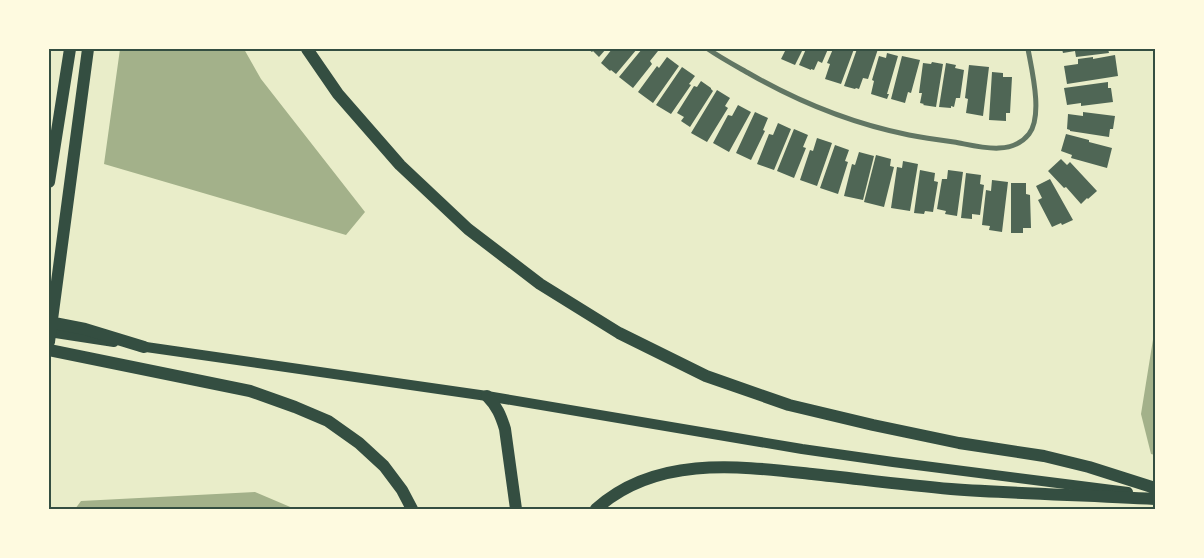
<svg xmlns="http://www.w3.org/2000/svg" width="1204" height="558" font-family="Raleway,sans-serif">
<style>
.water{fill:#a3b18a}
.building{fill:#4f6655}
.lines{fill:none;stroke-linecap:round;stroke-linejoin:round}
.minor{stroke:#617663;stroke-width:5}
.secondary{stroke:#344e41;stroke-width:10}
.motorway{stroke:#344e41;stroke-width:12}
.neatline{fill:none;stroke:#344e41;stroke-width:2}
</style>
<rect width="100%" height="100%" fill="#e9edc9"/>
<path class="water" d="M 120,49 L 244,49 L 261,79 L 365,212 L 346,235 L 104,164 Z
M 1155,327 L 1155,455 L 1151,454 L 1141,414 Z
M 255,492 L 295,509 L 75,509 L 81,501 Z"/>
<path class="building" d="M 588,49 L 606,49 L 599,57 L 593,51 L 592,52 Z
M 612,49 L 637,49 L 616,74 L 611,70 L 610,71 L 601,63 Z
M 642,49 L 655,49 L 658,51 L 650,61 L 652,64 L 633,88 L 619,77 Z
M 786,49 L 803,49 L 795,65 L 781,59 Z
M 806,49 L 828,49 L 822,63 L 818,61 L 814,70 L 811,69 L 811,70 L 799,65 Z
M 833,49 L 854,49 L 841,84 L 825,79 L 830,64 L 827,63 Z
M 857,49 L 878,49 L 868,79 L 863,78 L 859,89 L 856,88 L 855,89 L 844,86 Z
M 1062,49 L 1108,49 L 1109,53 L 1076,57 L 1075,51 L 1063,53 Z
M 887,53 L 898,56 L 887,94 L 889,94 L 887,99 L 871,94 L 874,81 L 872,80 L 879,56 L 886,58 Z
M 1115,55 L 1118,76 L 1067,84 L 1064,66 L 1078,64 L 1078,59 L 1093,57 L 1093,59 Z
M 902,56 L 920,60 L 911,93 L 908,92 L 905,103 L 891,99 Z
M 667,57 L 679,66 L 653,103 L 638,92 L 657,66 L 659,68 Z
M 932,62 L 943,64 L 936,107 L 923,105 L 924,104 L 920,103 L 922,93 L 919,93 L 923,63 L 931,64 Z
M 946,63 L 956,65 L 955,68 L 964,70 L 960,98 L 956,98 L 954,107 L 951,106 L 951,108 L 939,107 Z
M 969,65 L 989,67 L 983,116 L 966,113 L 968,99 L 965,98 Z
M 682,67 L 695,76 L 689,84 L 691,85 L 671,114 L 656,105 Z
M 992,72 L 1003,73 L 1003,77 L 1012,77 L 1010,113 L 1006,113 L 1006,121 L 989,120 Z
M 701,81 L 711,88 L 711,89 L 713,91 L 690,127 L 681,121 L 684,117 L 677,113 L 694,86 L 697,87 Z
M 1108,82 L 1108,88 L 1111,88 L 1113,102 L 1081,106 L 1081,103 L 1067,105 L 1064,88 Z
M 717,90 L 730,98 L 725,106 L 728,108 L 707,142 L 691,133 Z
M 738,105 L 751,112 L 729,152 L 713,143 L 728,115 L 732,116 Z
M 755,112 L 768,118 L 763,130 L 765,131 L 751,160 L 736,153 Z
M 1083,112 L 1115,116 L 1113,129 L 1110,129 L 1109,137 L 1070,131 L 1070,130 L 1067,129 L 1068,114 L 1083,116 Z
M 778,123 L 791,129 L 774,170 L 757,164 L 769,134 L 773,135 Z
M 794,129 L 808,135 L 803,147 L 806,148 L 794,178 L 777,171 Z
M 1066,134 L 1089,140 L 1089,142 L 1112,148 L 1107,168 L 1071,158 L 1072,155 L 1061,151 Z
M 817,138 L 832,143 L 817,186 L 800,180 L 810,150 L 813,151 Z
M 835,145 L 849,150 L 845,161 L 848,162 L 838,194 L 820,188 Z
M 859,152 L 874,156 L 863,200 L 844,196 L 852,164 L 855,165 Z
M 876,155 L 891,159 L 890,166 L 894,167 L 884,207 L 864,202 Z
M 1061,159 L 1067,165 L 1070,162 L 1097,191 L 1088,199 L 1087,198 L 1081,204 L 1066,187 L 1064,188 L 1048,171 Z
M 903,161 L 918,164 L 910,211 L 891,208 L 897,167 L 902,168 Z
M 920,170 L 935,173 L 934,181 L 938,182 L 933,212 L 925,211 L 924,214 L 914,213 Z
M 948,170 L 963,172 L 957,216 L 945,214 L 946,211 L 937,209 L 942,179 L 947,179 Z
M 966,173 L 981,175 L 980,184 L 984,185 L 980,215 L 972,214 L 972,219 L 961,218 Z
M 1050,179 L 1073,220 L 1062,225 L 1061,223 L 1052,227 L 1038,200 L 1042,198 L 1036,186 Z
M 992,180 L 1008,182 L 1002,232 L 989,230 L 990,226 L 982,225 L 986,190 L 991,191 Z
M 1011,183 L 1026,183 L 1026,194 L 1030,195 L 1031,228 L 1023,228 L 1023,233 L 1011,233 Z"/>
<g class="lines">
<path class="minor" d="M 708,49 C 721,58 736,66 750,74 C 799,102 854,124 909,135 C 924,138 939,140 954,142 C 977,146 1011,157 1029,134 C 1043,116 1032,71 1028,49"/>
<path class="secondary" d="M 49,332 L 114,342
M 139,346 L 487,396 L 802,449 L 893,462 L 1128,492"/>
<path class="motorway" d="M 307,49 L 338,94 L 400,165 L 468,229 L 540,284 L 619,333 L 706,376 L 789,405 L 873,425 L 959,443 L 1044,456 L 1089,467 L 1155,488
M 49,182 L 70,49
M 49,322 L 85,329 L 144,347
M 49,342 L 88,49
M 49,350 L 250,391 L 295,407 L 328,421 L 359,443 L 384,466 L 402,490 L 412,509
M 487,396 C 497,406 501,416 505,429 L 516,509
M 596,509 C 656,455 739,466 812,474 C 859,479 905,485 951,489 C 1019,494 1087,495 1155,499"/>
</g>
<rect width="1204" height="558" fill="none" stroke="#fefae0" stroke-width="100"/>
<rect x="50" y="50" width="1104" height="458" class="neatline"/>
</svg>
